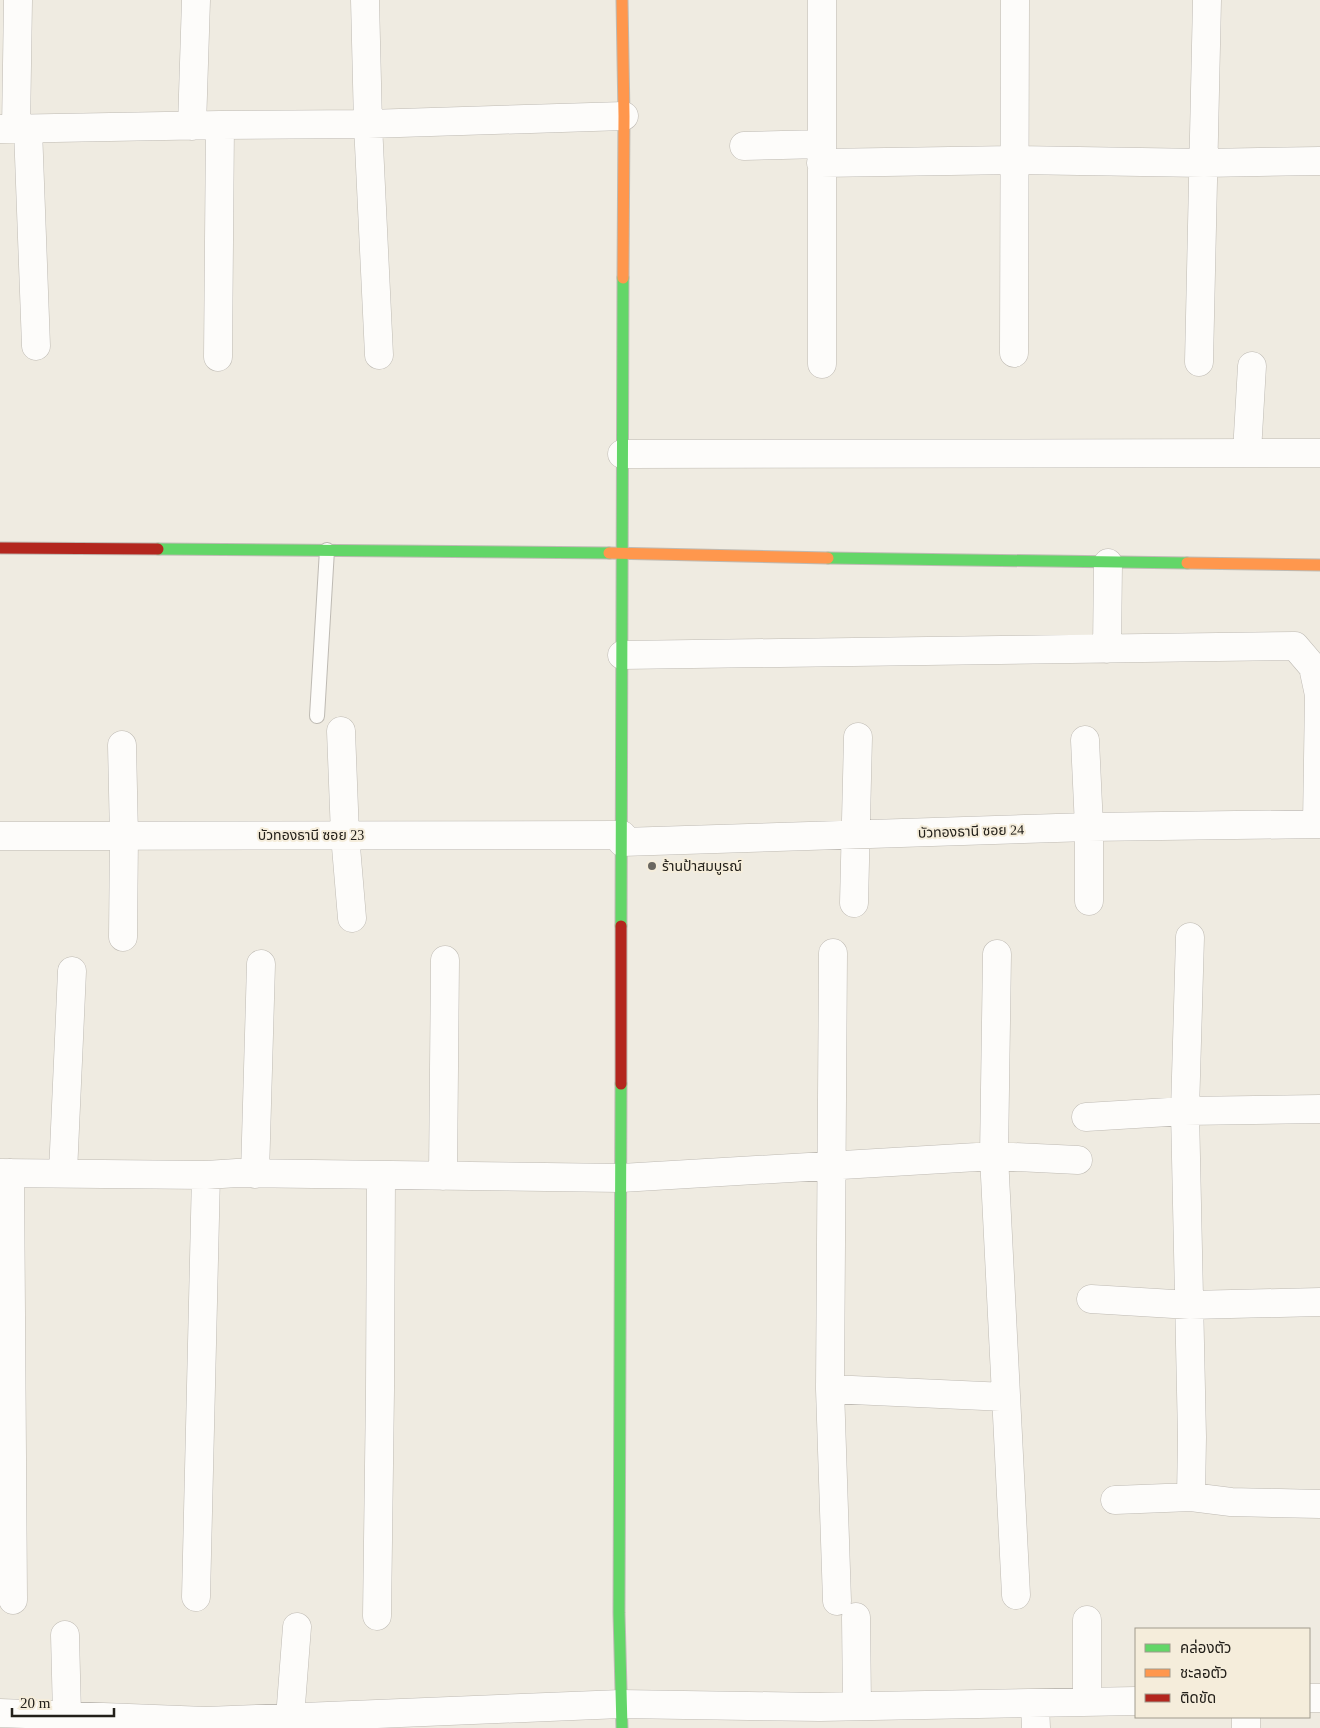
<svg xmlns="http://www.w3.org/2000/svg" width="1320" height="1728" font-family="'Times New Roman','Noto Sans Thai',serif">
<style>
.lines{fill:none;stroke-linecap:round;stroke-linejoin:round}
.lane-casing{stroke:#bebab3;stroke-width:16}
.street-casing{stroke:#bebab3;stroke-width:29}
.fast-casing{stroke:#bebab3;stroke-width:13}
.slow-casing{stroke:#bebab3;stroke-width:13}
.jam-casing{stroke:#bebab3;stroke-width:13}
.lane{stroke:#fdfcfa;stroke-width:14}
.street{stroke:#fdfcfa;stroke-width:28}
.fast{stroke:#63d668;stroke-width:11}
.slow{stroke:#ff974d;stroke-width:11}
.jam{stroke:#b3261e;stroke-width:11}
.poi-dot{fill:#6a6760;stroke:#f5eddb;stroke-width:2}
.labels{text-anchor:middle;stroke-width:4;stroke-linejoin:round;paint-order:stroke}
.street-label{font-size:14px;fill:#23201a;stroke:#f5eddb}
.poi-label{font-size:14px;fill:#23201a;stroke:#f5eddb;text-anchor:start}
</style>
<rect width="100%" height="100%" fill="#efebe1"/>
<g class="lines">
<g class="lane-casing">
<path id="lane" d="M 317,716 L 327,550"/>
</g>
<g class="street-casing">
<path id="street" d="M 365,0 L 368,124 L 379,355
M 192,126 L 196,0
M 0,129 L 220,125 L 368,124 L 624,116
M 16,129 L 18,0
M 28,129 L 36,346
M 744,146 L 822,144
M 821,163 L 1014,160 L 1204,163 L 1320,161
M 1014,353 L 1015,0
M 218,357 L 220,125
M 1199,362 L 1207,0
M 822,364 L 822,0
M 1247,452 L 1252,366
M 622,454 L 1320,453
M 1107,649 L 1108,563
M 622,655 L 1295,646 L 1313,667 L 1319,695 L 1317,824
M 341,731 L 345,835 L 352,918
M 1085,740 L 1089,827 L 1089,901
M 122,745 L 124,836 L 123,937
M 0,836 L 622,835
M 622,842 L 1089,827 L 1320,824
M 854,903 L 858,737
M 1190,937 L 1185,1111 L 1192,1437 L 1191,1497 L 1231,1502 L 1320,1504
M 833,953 L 830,1389 L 837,1601
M 997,954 L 994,1156 L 1016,1595
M 1086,1117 L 1185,1111 L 1320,1109
M 0,1173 L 206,1175 L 237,1173 L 621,1178 L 994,1156 L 1078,1160
M 10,1173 L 13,1600
M 63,1173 L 72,971
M 255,1174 L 261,964
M 443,1176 L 445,960
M 1091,1299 L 1190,1305 L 1320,1302
M 830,1389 L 1006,1397
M 1115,1500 L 1191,1497
M 196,1597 L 206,1175
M 377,1616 L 380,1390 L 381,1176
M 856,1617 L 857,1706
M 65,1635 L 67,1715
M 1309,1698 L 1320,1698
M 1087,1702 L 1087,1620
M 1035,1704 L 1036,1728
M 0,1713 L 206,1721 L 621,1704 L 820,1707 L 1136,1701
M 1246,1717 L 1246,1728
M 290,1718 L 297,1627"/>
</g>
<g class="fast-casing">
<path id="fast" d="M 158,549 L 609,553
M 828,558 L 1187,563
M 621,926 L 623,278
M 621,1084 L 619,1613 L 622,1728"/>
</g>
<g class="slow-casing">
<path id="slow" d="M 622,0 L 624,116 L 623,278
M 609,553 L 828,558
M 1187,563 L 1320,565"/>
</g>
<g class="jam-casing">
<path id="jam" d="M 0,548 L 158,549
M 621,1084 L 621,926"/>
</g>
<use href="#lane" class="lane"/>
<use href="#street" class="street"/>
<use href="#fast" class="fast"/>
<use href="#slow" class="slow"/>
<use href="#jam" class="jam"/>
</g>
<circle class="poi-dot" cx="652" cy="866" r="5"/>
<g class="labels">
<g class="street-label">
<text transform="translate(971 831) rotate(-2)" y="5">บัวทองธานี ซอย 24</text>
<text x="311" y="840">บัวทองธานี ซอย 23</text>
</g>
<g class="poi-label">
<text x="662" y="871">ร้านป้าสมบูรณ์</text>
</g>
</g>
<rect x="1135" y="1628" width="175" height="90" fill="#f5eddb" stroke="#a19b8e"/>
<rect x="1145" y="1644" width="25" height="8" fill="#63d668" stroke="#a19b8e"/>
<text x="1180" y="1653" font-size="15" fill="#23201a">คล่องตัว</text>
<rect x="1145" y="1669" width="25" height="8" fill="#ff974d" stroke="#a19b8e"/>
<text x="1180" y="1678" font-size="15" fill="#23201a">ชะลอตัว</text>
<rect x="1145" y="1694" width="25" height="8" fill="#b3261e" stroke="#a19b8e"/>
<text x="1180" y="1703" font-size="15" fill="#23201a">ติดขัด</text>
<path d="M12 1708v8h102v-8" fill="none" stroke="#23201a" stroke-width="2.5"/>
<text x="20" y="1708" font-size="15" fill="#23201a" stroke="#f5eddb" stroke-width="4" paint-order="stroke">20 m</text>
</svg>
